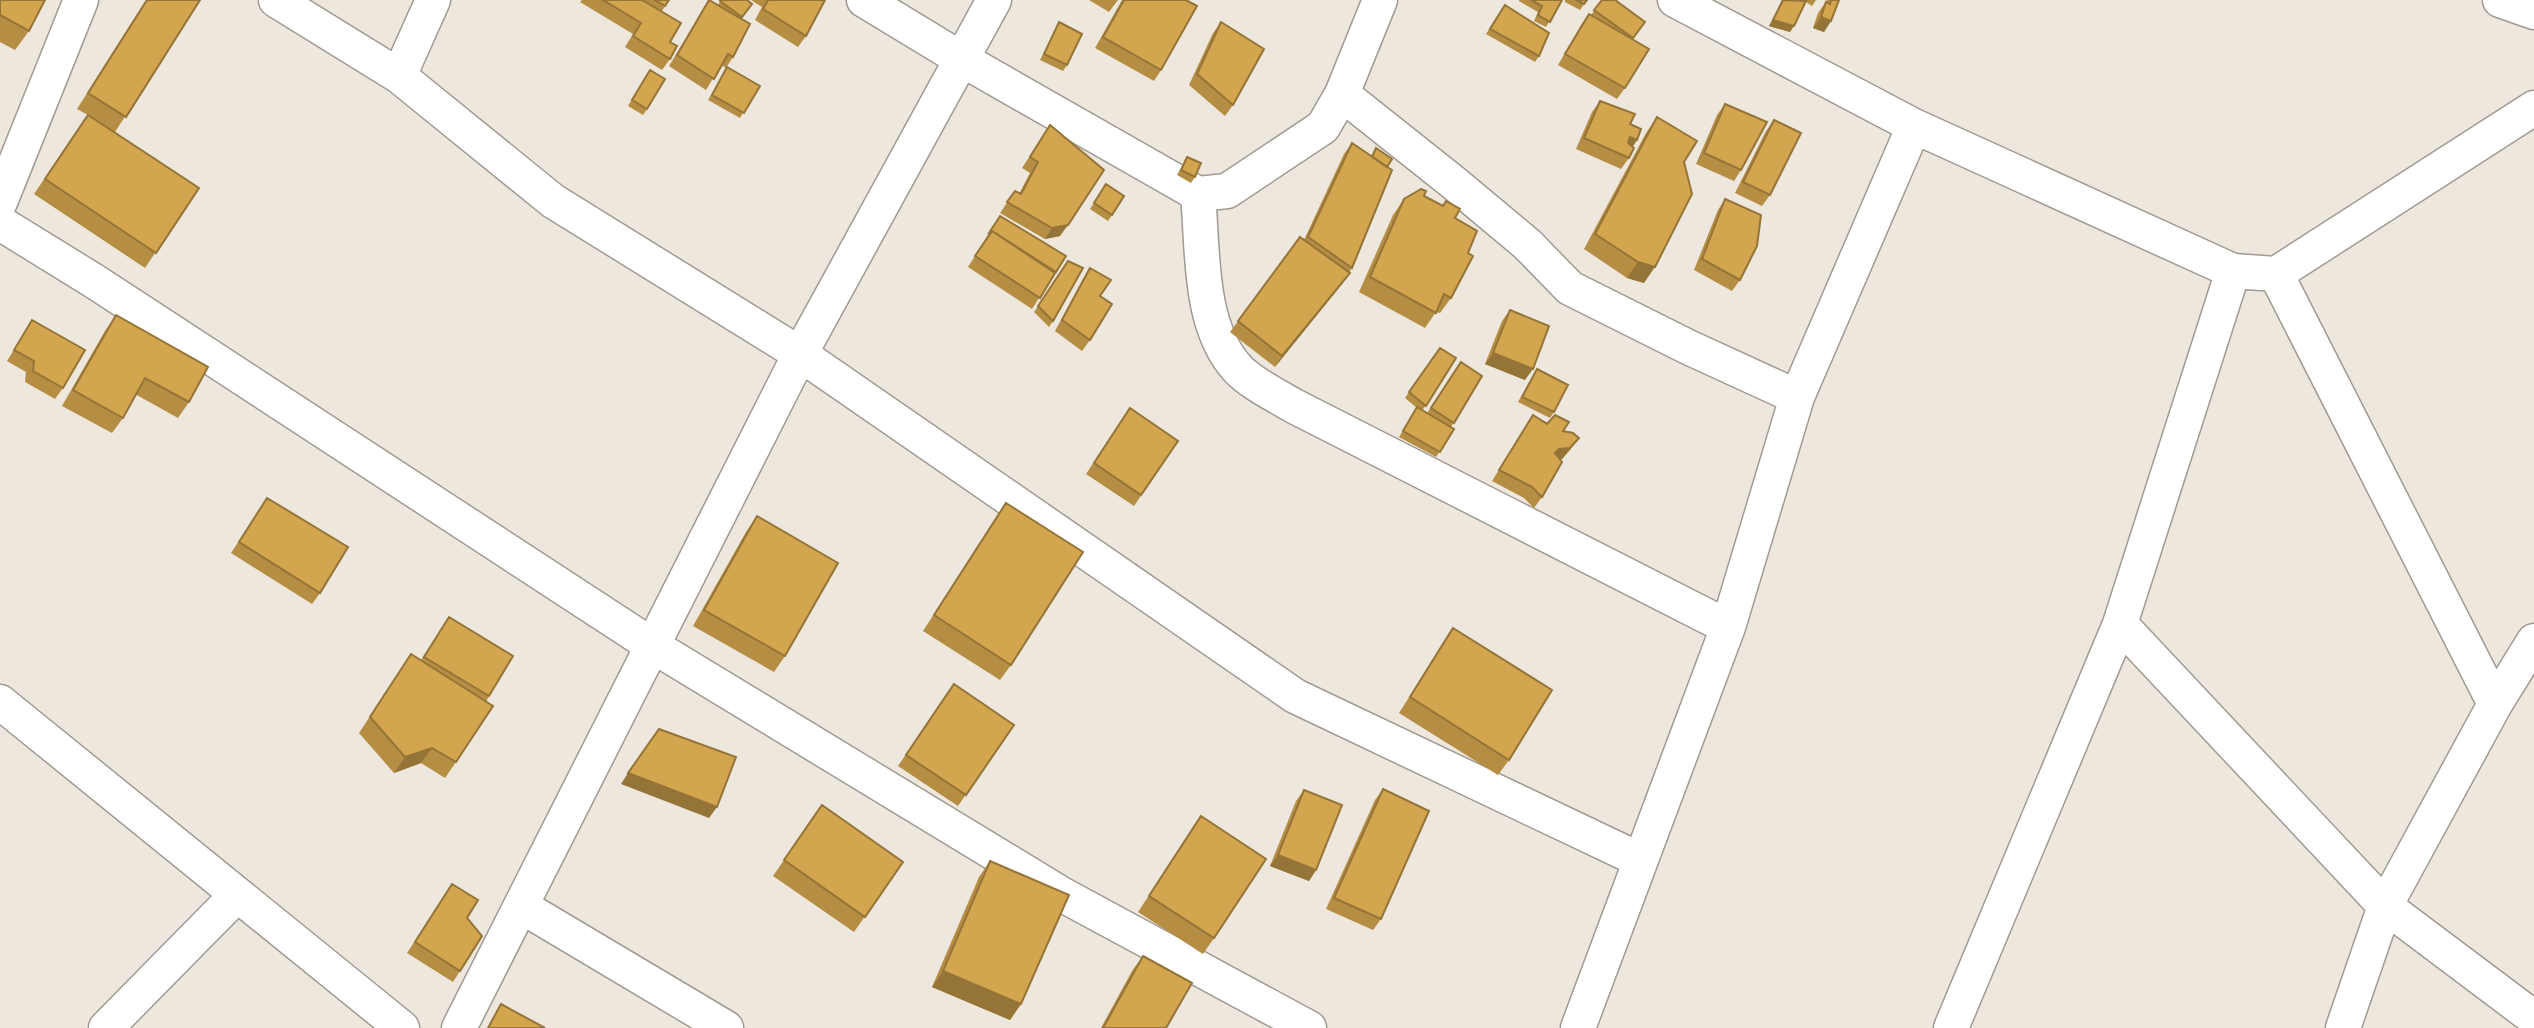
<svg xmlns="http://www.w3.org/2000/svg" width="2534" height="1028" font-family="Mulish,sans-serif">
<style>
.lines{fill:none;stroke-linecap:round;stroke-linejoin:round}
.street-casing{stroke:#a09b92;stroke-width:37}
.street{stroke:#fff;stroke-width:34}
.wall{fill:#b58e44}
.shaded-wall{fill:#947437}
.building{fill:#d3a54f;stroke:#947437;stroke-width:2}
</style>
<rect width="100%" height="100%" fill="#ede7dd"/>
<g class="lines">
<g class="street-casing">
<path id="street" d="M 276,0 L 399,76 L 553,201 L 800,354 L 1295,696 L 1640,860
M 864,0 L 963,60 L 1198,194 L 1227,191 L 1323,127 L 1342,94 L 1380,0
M 1675,0 L 1914,126 L 2233,271 L 2276,274 L 2534,108
M 2500,0 L 2534,12
M 399,76 L 433,0
M 1342,94 L 1454,183 L 1527,244 L 1570,288 L 1688,347 L 1797,397
M 1198,194 C 1203,248 1198,325 1237,368 C 1249,382 1277,396 1294,406 L 1728,627
M 0,202 L 81,0
M 0,223 L 94,281 L 653,646 L 1063,895 L 1309,1028
M 2276,274 L 2495,704
M 2120,624 L 2385,906 L 2534,1018
M 0,702 L 402,1028
M 521,906 L 726,1028
M 106,1028 L 236,896
M 459,1028 L 800,354 L 994,0
M 1578,1028 L 1728,627 L 1797,397 L 1914,126
M 1951,1028 L 2120,624 L 2233,271
M 2343,1028 L 2385,906 L 2495,704 L 2534,641"/>
</g>
<use href="#street" class="street"/>
</g>
<path class="wall" d="M 0,0 L 29,31 L 15,50 L 0,42 Z
M 146,0 L 200,0 L 115,132 L 199,188 L 145,268 L 34,194 L 88,115 L 77,109 Z
M 582,0 L 669,0 L 662,11 L 670,42 L 670,59 L 662,70 L 625,47 L 633,34 L 580,2 Z
M 709,0 L 718,5 L 721,0 L 752,4 L 741,19 L 733,57 L 726,68 L 721,65 L 706,90 L 669,66 Z
M 751,0 L 825,0 L 806,36 L 798,47 L 755,20 L 762,7 Z
M 1089,0 L 1118,0 L 1109,12 Z
M 1122,0 L 1186,0 L 1161,70 L 1154,81 L 1095,48 Z
M 1519,0 L 1562,0 L 1546,27 L 1534,21 L 1538,12 L 1519,1 Z
M 1565,0 L 1587,0 L 1580,10 L 1565,2 Z
M 1602,0 L 1632,39 L 1625,88 L 1617,99 L 1558,65 L 1581,25 L 1589,14 L 1591,15 Z
M 1782,0 L 1816,0 L 1812,6 L 1806,2 L 1790,32 L 1769,26 Z
M 1827,0 L 1839,0 L 1831,21 L 1824,32 L 1813,28 L 1818,13 Z
M 1505,5 L 1539,56 L 1535,62 L 1486,34 Z
M 1059,22 L 1067,65 L 1063,71 L 1040,60 Z
M 1221,22 L 1233,105 L 1225,116 L 1189,85 L 1213,33 Z
M 727,67 L 760,86 L 740,118 L 708,100 Z
M 646,76 L 647,109 L 643,115 L 628,106 Z
M 1600,101 L 1630,124 L 1637,140 L 1632,147 L 1629,158 L 1621,169 L 1576,149 L 1592,112 Z
M 1725,104 L 1741,170 L 1734,181 L 1696,164 L 1717,115 Z
M 1657,117 L 1684,162 L 1644,283 L 1627,278 L 1584,249 L 1646,133 Z
M 1774,120 L 1770,195 L 1762,206 L 1735,193 L 1766,131 Z
M 1050,125 L 1060,236 L 1045,239 L 1000,213 L 1015,191 L 1019,194 L 1030,173 L 1022,168 Z
M 1352,143 L 1371,156 L 1376,148 L 1387,167 L 1352,268 L 1349,273 L 1350,273 L 1275,367 L 1230,332 L 1300,237 L 1304,240 L 1344,154 Z
M 1187,157 L 1195,177 L 1191,183 L 1177,175 Z
M 1106,184 L 1112,215 L 1108,221 L 1090,209 Z
M 1424,196 L 1455,218 L 1451,298 L 1440,313 L 1436,312 L 1425,328 L 1359,292 L 1393,215 L 1404,199 Z
M 1725,199 L 1740,280 L 1732,291 L 1694,270 L 1718,210 Z
M 1000,216 L 1056,272 L 1032,309 L 968,267 Z
M 1068,261 L 1053,321 L 1049,327 L 1034,312 Z
M 1090,268 L 1100,296 L 1090,340 L 1082,351 L 1055,331 L 1083,279 Z
M 1510,310 L 1525,380 L 1485,364 L 1502,321 Z
M 116,315 L 189,402 L 178,418 L 135,394 L 123,418 L 112,433 L 62,406 L 105,331 Z
M 32,320 L 63,388 L 55,399 L 25,382 L 26,372 L 7,361 Z
M 1440,348 L 1456,358 L 1422,411 L 1427,413 L 1461,362 L 1482,376 L 1451,427 L 1454,429 L 1436,457 L 1399,437 L 1417,408 L 1405,398 Z
M 1537,369 L 1554,412 L 1550,418 L 1518,402 Z
M 1130,408 L 1178,441 L 1134,506 L 1086,474 Z
M 1533,415 L 1563,431 L 1571,449 L 1562,459 L 1560,459 L 1542,497 L 1534,508 L 1524,498 L 1492,481 Z
M 267,498 L 320,593 L 312,604 L 231,553 Z
M 1006,503 L 1011,665 L 1000,680 L 923,631 Z
M 757,516 L 785,656 L 774,672 L 693,626 L 746,532 Z
M 449,617 L 489,696 L 456,762 L 445,778 L 421,763 L 394,773 L 359,733 L 411,654 L 421,660 Z
M 1453,628 L 1509,760 L 1498,775 L 1399,713 Z
M 954,684 L 1014,725 L 958,806 L 898,766 Z
M 1383,789 L 1381,919 L 1373,930 L 1326,909 L 1375,800 Z
M 1304,790 L 1316,870 L 1309,881 L 1270,866 L 1296,801 Z
M 822,805 L 903,862 L 854,932 L 773,876 Z
M 1201,816 L 1214,938 L 1203,954 L 1138,912 Z
M 990,861 L 1021,1004 L 1010,1020 L 932,987 L 979,877 Z
M 452,884 L 467,918 L 460,971 L 453,982 L 407,953 Z
M 1143,956 L 1166,1028 L 1101,1028 L 1132,971 Z"/>
<path class="shaded-wall" d="M 1821,17 L 1831,21 L 1824,32 L 1813,28 Z
M 1773,20 L 1794,26 L 1790,32 L 1769,26 Z
M 1630,137 L 1637,140 L 1630,151 L 1623,148 Z
M 1068,225 L 1060,236 L 1045,239 L 1052,228 Z
M 1638,262 L 1655,267 L 1644,283 L 1627,278 Z
M 1350,273 L 1342,284 L 1275,367 L 1282,356 Z
M 1493,353 L 1533,369 L 1525,380 L 1485,364 Z
M 1579,438 L 1562,459 L 1551,460 L 1548,464 L 1559,449 Z
M 432,748 L 421,763 L 394,773 L 405,757 Z
M 628,773 L 717,807 L 709,818 L 621,784 Z
M 1278,855 L 1316,870 L 1309,881 L 1270,866 Z
M 943,971 L 1021,1004 L 1010,1020 L 932,987 Z"/>
<path class="building" d="M 0,0 L 45,0 L 29,31 L 0,15 Z
M 147,0 L 200,0 L 126,117 L 88,93 Z
M 603,0 L 642,0 L 681,23 L 670,42 L 677,46 L 670,59 L 633,36 L 641,23 Z
M 655,0 L 669,0 L 665,6 Z
M 709,0 L 750,24 L 733,57 L 728,54 L 714,79 L 677,55 Z
M 721,0 L 747,0 L 752,4 L 742,17 L 720,1 Z
M 768,0 L 825,0 L 806,36 L 763,9 Z
M 1124,0 L 1186,0 L 1197,6 L 1161,70 L 1103,37 Z
M 1531,0 L 1562,0 L 1550,22 L 1538,15 L 1542,6 Z
M 1576,0 L 1587,0 L 1584,4 Z
M 1602,0 L 1615,0 L 1645,22 L 1633,38 L 1594,10 Z
M 1783,0 L 1806,1 L 1794,26 L 1773,20 Z
M 1831,0 L 1839,0 L 1831,21 L 1821,17 L 1826,2 L 1830,4 Z
M 1505,5 L 1549,33 L 1539,56 L 1490,29 Z
M 1589,14 L 1649,49 L 1625,88 L 1565,54 Z
M 1059,22 L 1082,34 L 1067,65 L 1044,54 Z
M 1221,22 L 1264,49 L 1233,105 L 1197,74 Z
M 727,67 L 760,86 L 744,113 L 712,95 Z
M 650,70 L 665,79 L 647,109 L 632,100 Z
M 1600,101 L 1635,114 L 1630,124 L 1641,129 L 1637,140 L 1630,137 L 1628,143 L 1634,148 L 1629,158 L 1584,138 Z
M 1725,104 L 1767,122 L 1741,170 L 1704,153 Z
M 88,115 L 199,188 L 156,253 L 45,179 Z
M 1657,117 L 1697,141 L 1684,162 L 1692,194 L 1655,267 L 1638,262 L 1595,234 Z
M 1774,120 L 1801,133 L 1770,195 L 1743,182 Z
M 1050,125 L 1104,170 L 1068,225 L 1052,228 L 1007,202 L 1015,191 L 1021,194 L 1038,162 L 1030,157 Z
M 1352,143 L 1392,170 L 1352,268 L 1308,237 Z
M 1376,148 L 1392,159 L 1387,167 L 1372,157 Z
M 1187,157 L 1201,163 L 1195,177 L 1181,170 Z
M 1106,184 L 1124,196 L 1112,215 L 1094,203 Z
M 1421,189 L 1426,191 L 1424,196 L 1443,206 L 1446,201 L 1460,209 L 1455,218 L 1477,231 L 1468,253 L 1473,256 L 1451,298 L 1444,294 L 1436,313 L 1370,277 L 1404,199 Z
M 1725,199 L 1761,215 L 1757,246 L 1740,280 L 1702,259 Z
M 1000,216 L 1066,256 L 1056,272 L 992,231 L 990,233 L 989,233 Z
M 992,231 L 1055,273 L 1040,298 L 975,256 Z
M 1300,237 L 1350,273 L 1282,356 L 1238,321 Z
M 1068,261 L 1083,268 L 1053,321 L 1038,306 Z
M 1090,268 L 1111,280 L 1100,296 L 1112,304 L 1090,340 L 1062,320 Z
M 1510,310 L 1549,326 L 1533,369 L 1493,353 Z
M 116,315 L 208,367 L 189,402 L 145,378 L 123,418 L 73,390 Z
M 32,320 L 85,350 L 63,388 L 33,371 L 34,361 L 14,350 Z
M 1440,348 L 1456,358 L 1426,406 L 1409,392 Z
M 1461,362 L 1482,376 L 1454,423 L 1431,408 Z
M 1537,369 L 1568,385 L 1554,412 L 1522,397 Z
M 1417,407 L 1454,429 L 1440,452 L 1403,431 Z
M 1130,408 L 1178,441 L 1141,495 L 1094,463 Z
M 1533,415 L 1547,424 L 1555,415 L 1569,422 L 1563,431 L 1573,433 L 1579,438 L 1570,448 L 1559,449 L 1555,453 L 1562,462 L 1542,497 L 1532,487 L 1499,470 Z
M 267,498 L 348,547 L 320,593 L 239,542 Z
M 1006,503 L 1083,552 L 1011,665 L 934,615 Z
M 757,516 L 838,563 L 785,656 L 704,610 Z
M 449,617 L 513,656 L 489,696 L 424,657 Z
M 1453,628 L 1552,690 L 1509,760 L 1410,697 Z
M 411,654 L 493,706 L 456,762 L 432,748 L 405,757 L 370,717 Z
M 954,684 L 1014,725 L 966,795 L 906,755 Z
M 659,729 L 736,757 L 717,807 L 628,773 Z
M 1383,789 L 1429,811 L 1381,919 L 1334,898 Z
M 1304,790 L 1342,805 L 1316,870 L 1278,855 Z
M 822,805 L 903,862 L 865,917 L 784,860 Z
M 1201,816 L 1266,859 L 1214,938 L 1149,896 Z
M 990,861 L 1069,895 L 1021,1004 L 943,971 Z
M 452,884 L 478,900 L 467,918 L 482,936 L 460,971 L 415,942 Z
M 1143,956 L 1192,983 L 1166,1028 L 1103,1028 Z
M 501,1004 L 545,1028 L 488,1028 Z"/>
</svg>
